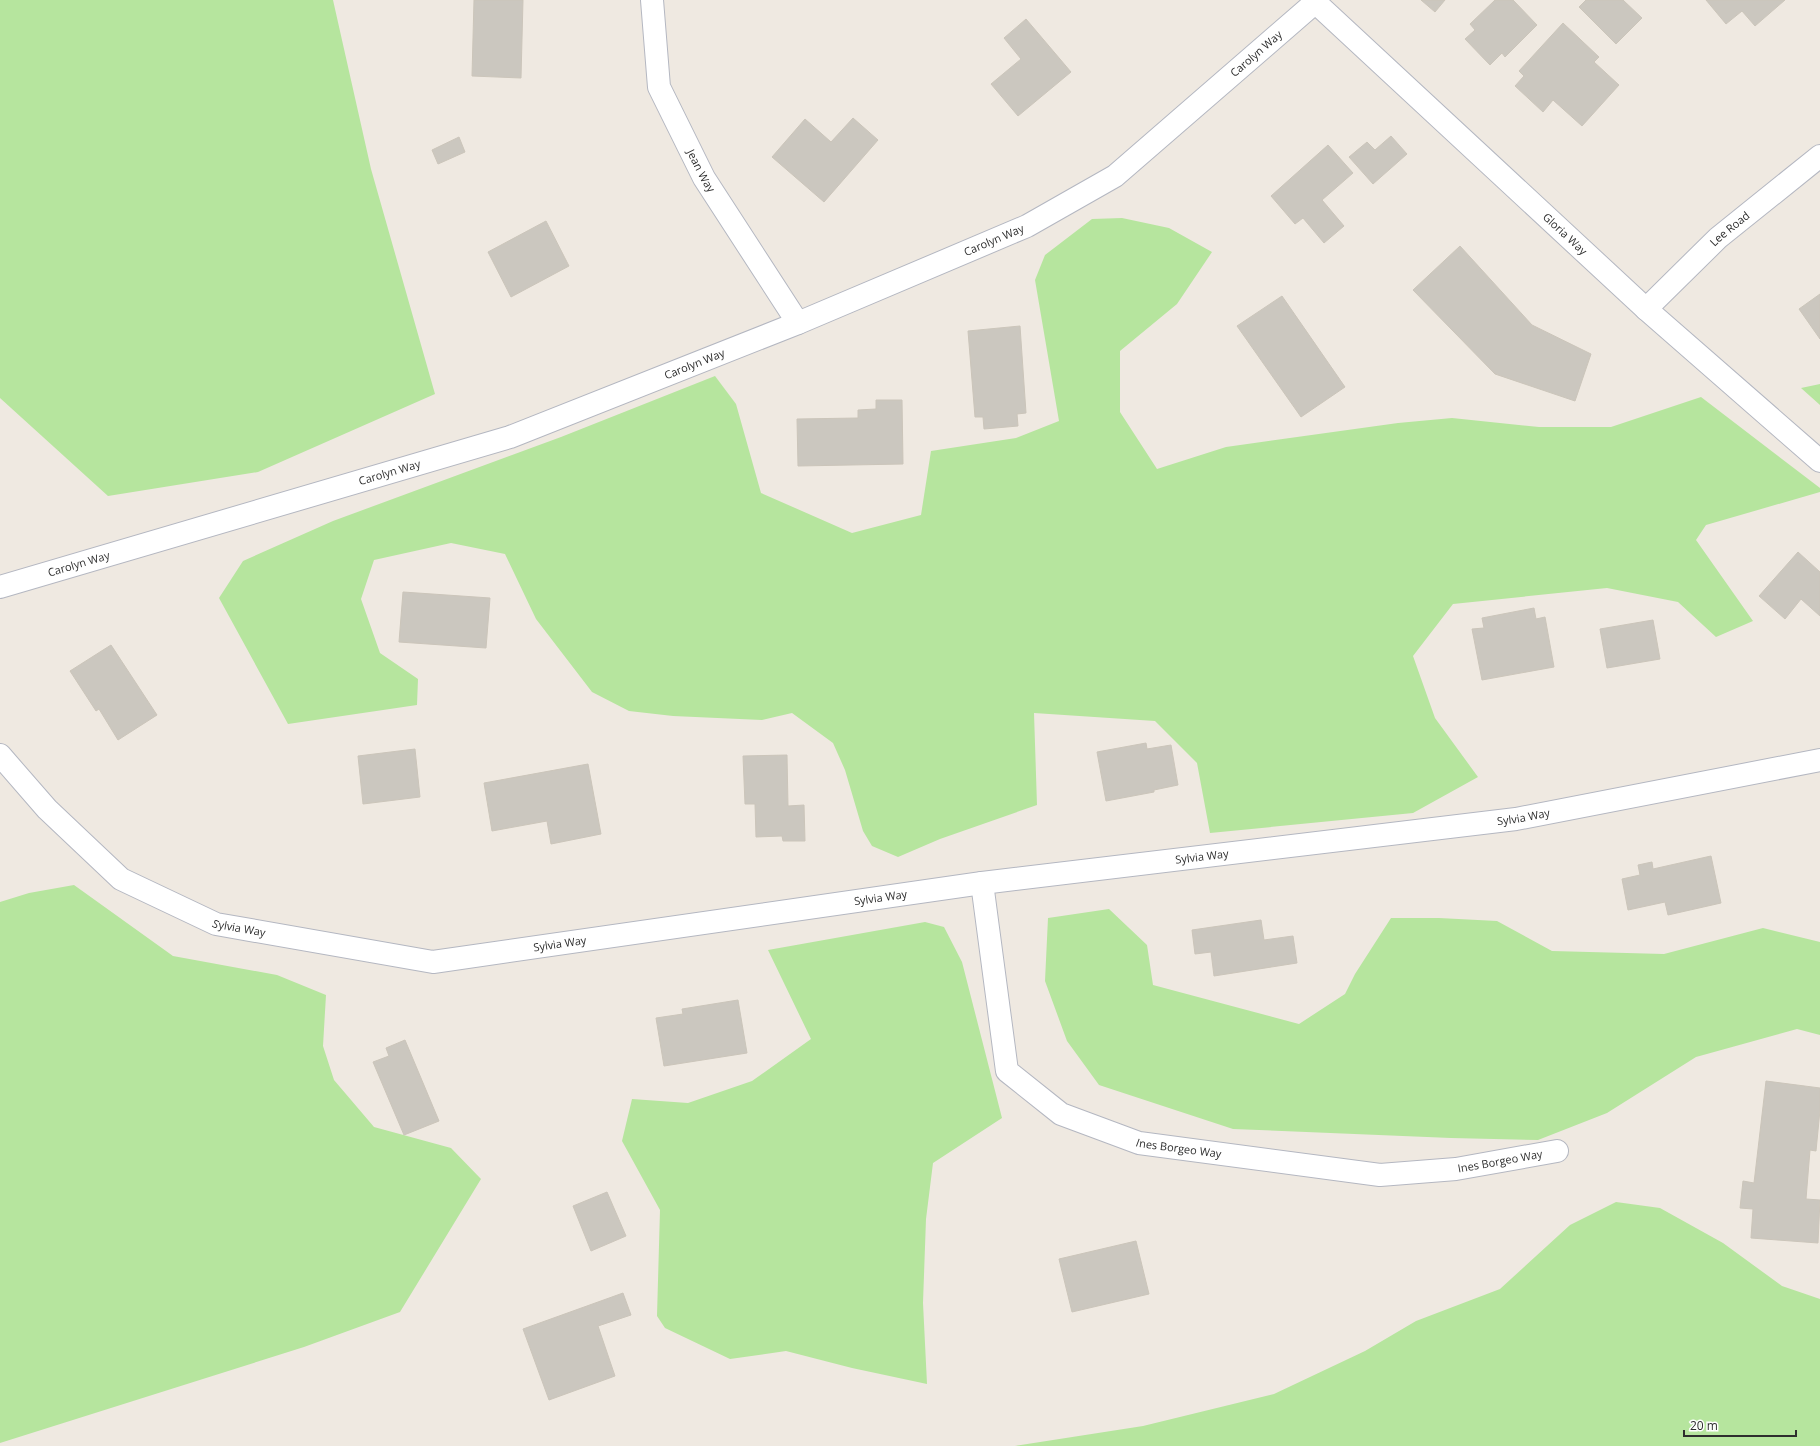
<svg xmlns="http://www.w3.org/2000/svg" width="1820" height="1446" font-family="'Open Sans',sans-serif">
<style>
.green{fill:#b6e59e}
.building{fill:#cbc7bf;stroke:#cbc5ba}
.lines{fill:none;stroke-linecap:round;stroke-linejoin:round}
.street-casing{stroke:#b4b7c1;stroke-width:24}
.street{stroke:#fff;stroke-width:22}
.labels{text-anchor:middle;stroke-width:3;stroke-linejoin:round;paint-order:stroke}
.street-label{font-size:11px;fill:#2e2e2e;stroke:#fff}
</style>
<rect width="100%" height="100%" fill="#efe9e1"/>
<path class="green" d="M 0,0 L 333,0 L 371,169 L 435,394 L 258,472 L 108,496 L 0,398 Z
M 1122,218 L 1169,228 L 1212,252 L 1177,304 L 1120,351 L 1120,412 L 1157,469 L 1226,447 L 1398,423 L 1452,418 L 1539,427 L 1611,427 L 1701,397 L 1820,488 L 1820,492 L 1706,525 L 1696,540 L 1753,621 L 1716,637 L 1678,602 L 1607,588 L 1453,604 L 1413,656 L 1435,718 L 1478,777 L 1413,813 L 1210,833 L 1197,763 L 1155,721 L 1034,713 L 1037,805 L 940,839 L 898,857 L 872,846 L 863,831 L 845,770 L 833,743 L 792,713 L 762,720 L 673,716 L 629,711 L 592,692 L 536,619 L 505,554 L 451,543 L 374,560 L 361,599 L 380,653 L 418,679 L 417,705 L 288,724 L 219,598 L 243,561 L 333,521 L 561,437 L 715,376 L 736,404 L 761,493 L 852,533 L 921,515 L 931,451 L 1016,438 L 1059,421 L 1035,280 L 1045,255 L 1092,219 Z
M 1820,384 L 1820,405 L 1801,388 Z
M 74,885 L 173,956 L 277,975 L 326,995 L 323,1046 L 334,1080 L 374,1127 L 451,1148 L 481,1179 L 400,1312 L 304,1347 L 0,1443 L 0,902 L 29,893 Z
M 1109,909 L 1147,945 L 1153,985 L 1299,1024 L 1345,994 L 1355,974 L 1391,918 L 1439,918 L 1497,921 L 1552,951 L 1664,954 L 1763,928 L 1820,942 L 1820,1035 L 1797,1029 L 1696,1057 L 1607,1113 L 1538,1140 L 1451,1138 L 1233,1129 L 1099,1085 L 1067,1041 L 1045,981 L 1048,918 Z
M 925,922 L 944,927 L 962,962 L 1002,1118 L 933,1163 L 926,1219 L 923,1303 L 927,1384 L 852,1368 L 786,1351 L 730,1359 L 665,1328 L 657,1316 L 660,1210 L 622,1141 L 632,1099 L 688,1103 L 752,1081 L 811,1039 L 768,950 Z
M 1616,1202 L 1660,1208 L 1723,1243 L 1782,1286 L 1820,1299 L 1820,1446 L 1015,1446 L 1143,1426 L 1274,1394 L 1365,1351 L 1416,1321 L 1500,1289 L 1570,1225 Z"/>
<path class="building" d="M 474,0 L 523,0 L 521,78 L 472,76 Z
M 1421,0 L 1445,0 L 1435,12 Z
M 1495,0 L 1513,0 L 1537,25 L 1505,57 L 1502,53 L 1490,65 L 1465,39 L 1475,30 L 1470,24 Z
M 1586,0 L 1623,0 L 1642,18 L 1616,44 L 1579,7 Z
M 1706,0 L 1785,0 L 1755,26 L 1742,11 L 1726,24 Z
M 1026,19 L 1071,72 L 1018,116 L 991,84 L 1021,59 L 1004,38 Z
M 1563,23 L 1599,57 L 1594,62 L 1619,85 L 1582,126 L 1553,100 L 1543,112 L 1515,86 L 1524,76 L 1519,71 Z
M 853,118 L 878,140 L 824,202 L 772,157 L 805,119 L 831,142 Z
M 1391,136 L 1407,154 L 1373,184 L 1349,157 L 1367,142 L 1375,150 Z
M 459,137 L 465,152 L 438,164 L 432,150 Z
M 1328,145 L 1353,173 L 1322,200 L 1344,226 L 1324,243 L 1303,218 L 1295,224 L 1271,196 Z
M 546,221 L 569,266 L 511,297 L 488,252 Z
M 1460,246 L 1532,325 L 1591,354 L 1575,401 L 1495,374 L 1413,290 Z
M 1820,294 L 1820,339 L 1799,309 Z
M 1282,296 L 1345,387 L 1301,417 L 1237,326 Z
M 1020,326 L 1026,413 L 1017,414 L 1018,426 L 984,429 L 983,417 L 975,417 L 968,331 Z
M 876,400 L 902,400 L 903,464 L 798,466 L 797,419 L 858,418 L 858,410 L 876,409 Z
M 1798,552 L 1820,572 L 1820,616 L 1801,599 L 1785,619 L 1759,596 Z
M 403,592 L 490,598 L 486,648 L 399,642 Z
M 1534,608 L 1536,619 L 1545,617 L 1554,667 L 1482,680 L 1472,629 L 1484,628 L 1482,618 Z
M 1653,620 L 1660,659 L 1607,668 L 1600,629 Z
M 111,645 L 157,715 L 118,740 L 99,709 L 96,711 L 70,671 Z
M 1146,743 L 1147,749 L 1171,745 L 1178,785 L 1154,790 L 1154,792 L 1106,801 L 1097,752 Z
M 415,749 L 420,797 L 363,804 L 358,756 Z
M 787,755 L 788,806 L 804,805 L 805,841 L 783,841 L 782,836 L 756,837 L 755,804 L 745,804 L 743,756 Z
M 588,764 L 601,834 L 551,844 L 547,821 L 492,831 L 484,783 Z
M 1711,856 L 1721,903 L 1668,915 L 1665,902 L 1628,910 L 1622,879 L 1640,875 L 1638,865 L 1652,862 L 1653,869 Z
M 1261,920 L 1264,940 L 1293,936 L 1297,963 L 1214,976 L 1211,952 L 1195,954 L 1192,930 Z
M 738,1000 L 747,1053 L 664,1066 L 656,1018 L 683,1014 L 682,1009 Z
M 405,1040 L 439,1121 L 404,1135 L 373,1062 L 389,1056 L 386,1048 Z
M 1766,1081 L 1820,1088 L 1820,1110 L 1816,1151 L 1810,1150 L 1806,1199 L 1820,1200 L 1818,1243 L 1751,1238 L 1753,1209 L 1740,1208 L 1743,1181 L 1754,1183 Z
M 607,1192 L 626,1236 L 591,1251 L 573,1206 Z
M 1136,1241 L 1149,1294 L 1072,1312 L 1059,1259 Z
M 623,1293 L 631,1315 L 598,1326 L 615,1376 L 549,1400 L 523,1329 Z"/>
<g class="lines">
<g class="street-casing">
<g id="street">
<path id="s1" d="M 652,0 L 659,87 L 704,178 L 798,323"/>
<path id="s2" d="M 1315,2 L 1646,309 L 1820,461"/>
<path id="s3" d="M 1646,309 L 1718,238 L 1820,156"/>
<path id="s4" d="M 0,587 L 510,437 L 798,323 L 1027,226 L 1115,176 L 1318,0"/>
<path id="s5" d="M 0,755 L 47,809 L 121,879 L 216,924 L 433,962 L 982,883 L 1516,819 L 1820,760"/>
<path id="s6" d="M 982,883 L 1007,1071 L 1061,1114 L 1139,1143 L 1380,1175 L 1456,1169 L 1557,1151"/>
</g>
</g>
<use href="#street" class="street"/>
</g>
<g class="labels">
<g class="street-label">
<text dy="4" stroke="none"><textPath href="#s4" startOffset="1378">Carolyn Way</textPath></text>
<text dy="4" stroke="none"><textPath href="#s1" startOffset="181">Jean Way</textPath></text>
<text dy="4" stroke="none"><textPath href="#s3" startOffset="116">Lee Road</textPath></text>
<text dy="4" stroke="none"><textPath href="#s2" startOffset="341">Gloria Way</textPath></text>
<text dy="4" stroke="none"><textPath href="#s4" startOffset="1054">Carolyn Way</textPath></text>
<text dy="4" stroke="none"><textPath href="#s4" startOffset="730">Carolyn Way</textPath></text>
<text dy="4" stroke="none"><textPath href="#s4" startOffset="406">Carolyn Way</textPath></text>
<text dy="4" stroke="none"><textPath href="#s4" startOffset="82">Carolyn Way</textPath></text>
<text dy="4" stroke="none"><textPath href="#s5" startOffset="1599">Sylvia Way</textPath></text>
<text dy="4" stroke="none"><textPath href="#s5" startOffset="1275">Sylvia Way</textPath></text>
<text dy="4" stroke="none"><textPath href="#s5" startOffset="951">Sylvia Way</textPath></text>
<text dy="4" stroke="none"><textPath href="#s5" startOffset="302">Sylvia Way</textPath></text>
<text dy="4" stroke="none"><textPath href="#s5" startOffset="627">Sylvia Way</textPath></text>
<text dy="4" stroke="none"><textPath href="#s6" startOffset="382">Ines Borgeo Way</textPath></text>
<text dy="4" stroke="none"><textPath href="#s6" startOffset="706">Ines Borgeo Way</textPath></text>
</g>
</g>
<path d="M1684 1430v6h112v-6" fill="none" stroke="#2e2e2e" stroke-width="2"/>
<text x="1690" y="1430" font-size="12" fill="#2e2e2e" stroke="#ffffff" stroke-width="3" paint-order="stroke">20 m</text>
</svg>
